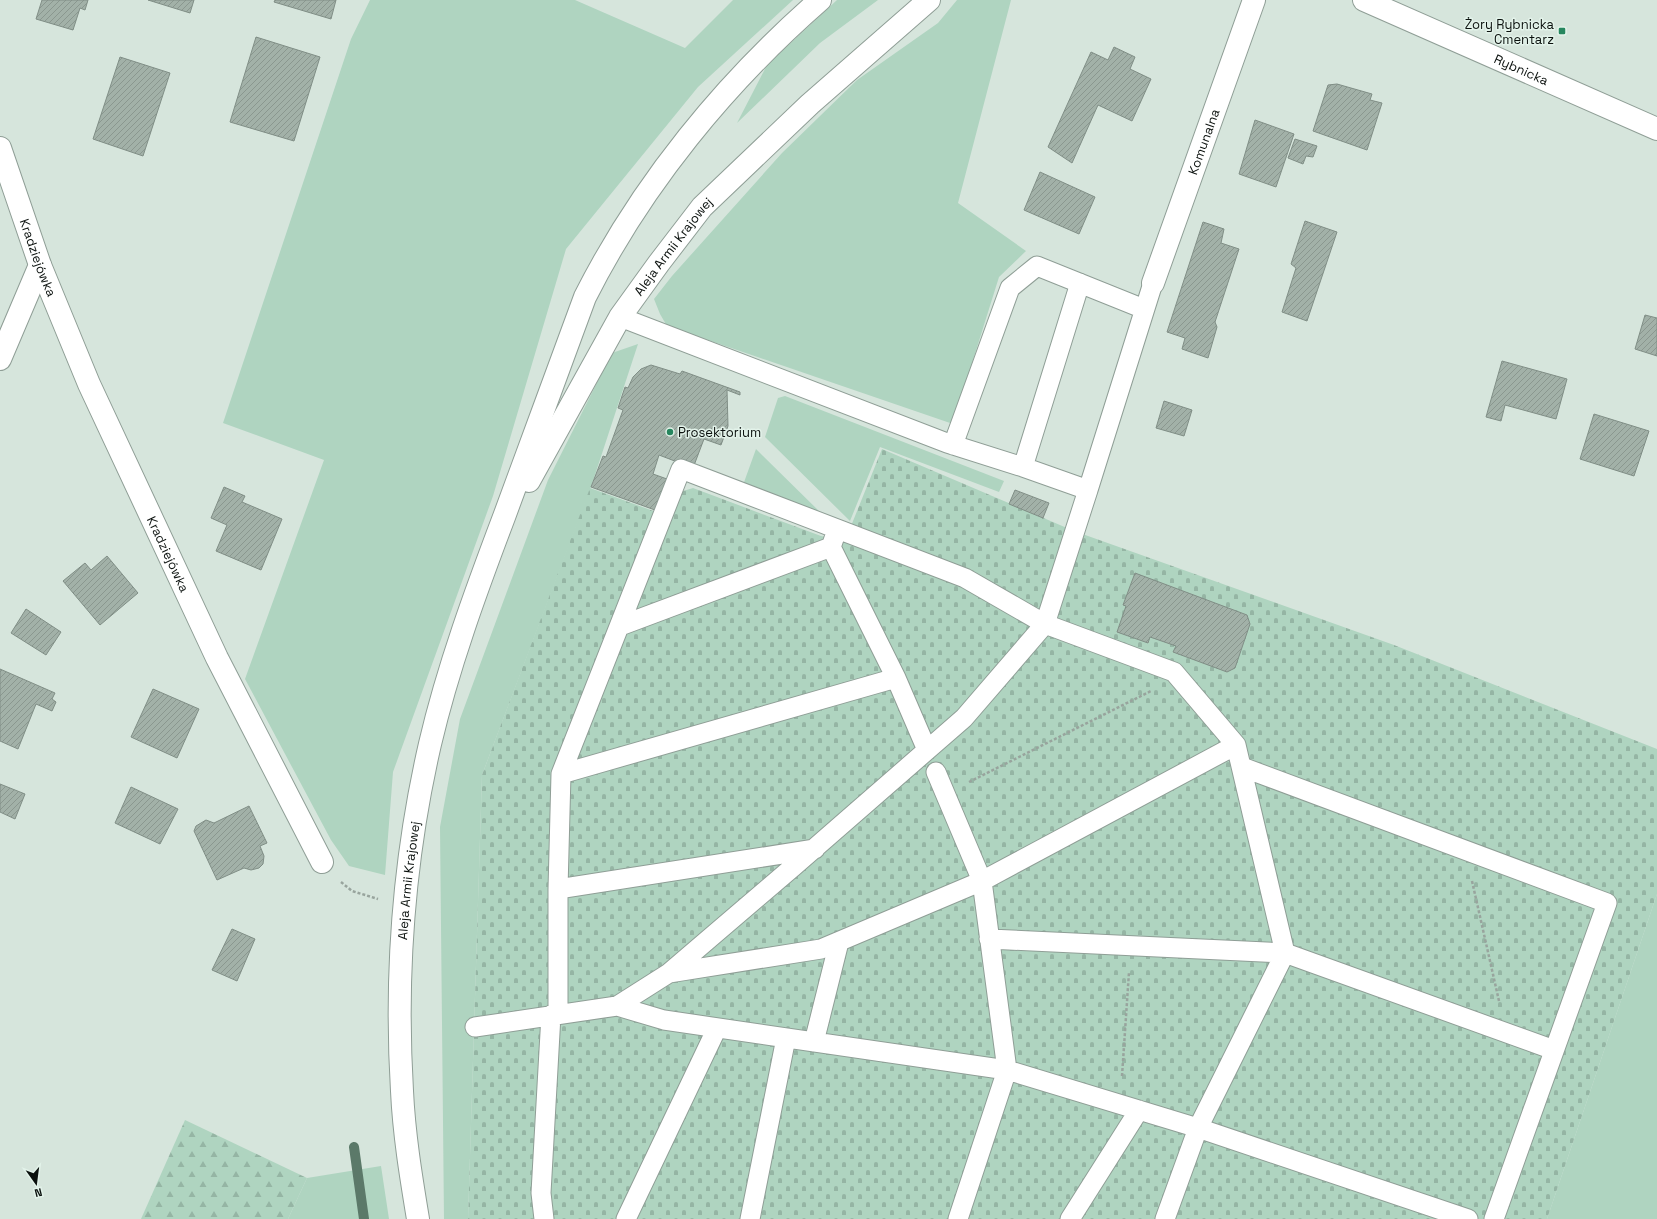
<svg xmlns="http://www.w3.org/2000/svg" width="1657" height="1219" font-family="'Space Grotesk',sans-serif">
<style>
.green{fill:#afd4c0}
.forest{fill:url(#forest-firs)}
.cemetery{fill:url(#cemetery-stones)}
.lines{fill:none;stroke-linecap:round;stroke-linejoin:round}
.stream{stroke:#5b7969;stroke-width:10}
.building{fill:url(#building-hatch);stroke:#808e86}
.service-casing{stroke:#8f9e96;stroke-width:21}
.minor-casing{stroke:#8f9e96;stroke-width:24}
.tertiary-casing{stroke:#8f9e96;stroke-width:24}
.secondary-casing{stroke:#8f9e96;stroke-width:24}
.path{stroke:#98a49d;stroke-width:2.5;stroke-dasharray:3 2;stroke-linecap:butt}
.service{stroke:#fff;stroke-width:19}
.minor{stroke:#fff;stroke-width:22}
.tertiary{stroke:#fff;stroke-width:22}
.secondary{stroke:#fff;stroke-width:22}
.poi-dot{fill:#26865e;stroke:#e3f3ea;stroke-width:1.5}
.labels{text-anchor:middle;stroke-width:3;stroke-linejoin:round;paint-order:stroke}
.poi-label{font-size:13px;fill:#0b110e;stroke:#e3f3ea;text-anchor:end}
.street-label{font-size:13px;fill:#0b110e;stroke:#e3f3ea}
</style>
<defs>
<pattern id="forest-firs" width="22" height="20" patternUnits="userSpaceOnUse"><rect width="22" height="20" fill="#afd4c0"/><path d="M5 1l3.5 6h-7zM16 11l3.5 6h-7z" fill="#95b5a4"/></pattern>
<pattern id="cemetery-stones" width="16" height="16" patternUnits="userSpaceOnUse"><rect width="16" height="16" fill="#afd4c0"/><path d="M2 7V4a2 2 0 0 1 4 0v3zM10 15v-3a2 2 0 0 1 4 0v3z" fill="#95b5a4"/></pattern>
<pattern id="building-hatch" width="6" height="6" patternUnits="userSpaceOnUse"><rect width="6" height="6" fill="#a2b1a8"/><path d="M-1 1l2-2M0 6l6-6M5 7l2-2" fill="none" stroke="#8a978f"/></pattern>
</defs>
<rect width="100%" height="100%" fill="#d6e5dc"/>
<path class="green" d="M 370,0 L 575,0 L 685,48 L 733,0 L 793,0 L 698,87 L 566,249 L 493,496 L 393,772 L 385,875 L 349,866 L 331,840 L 245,679 L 324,460 L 223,423 L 351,39 Z
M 837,0 L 878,0 L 820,43 L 737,123 L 767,65 Z
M 957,0 L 1011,0 L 958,203 L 1026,251 L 999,277 L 953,424 L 667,326 L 660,314 L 654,299 L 672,276 L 782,153 L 857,80 L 938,23 Z
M 638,344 L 590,490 L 482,775 L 468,1219 L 444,1219 L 440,827 L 460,719 L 548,480 L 612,353 Z
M 785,396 L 1004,481 L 999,492 L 880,447 L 850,521 L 765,437 L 778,398 Z
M 756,449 L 822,514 L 743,485 Z
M 1657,894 L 1657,1219 L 1547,1219 Z
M 381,1166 L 389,1219 L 288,1219 L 307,1178 Z"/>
<path class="forest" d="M 185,1120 L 307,1178 L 288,1219 L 141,1219 Z"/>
<path class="cemetery" d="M 882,449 L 1074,531 L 1394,645 L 1657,749 L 1657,894 L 1547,1219 L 468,1219 L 482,775 L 590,488 L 670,517 L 680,492 L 693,488 L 821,536 L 845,541 Z"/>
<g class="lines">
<path class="stream" d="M 354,1147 L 364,1219"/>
</g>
<path class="building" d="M 42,0 L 88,0 L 85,10 L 80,8 L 73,30 L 36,19 Z
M 148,0 L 194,0 L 190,13 Z
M 275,0 L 336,0 L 331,19 L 274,2 Z
M 256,37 L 320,57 L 294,141 L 230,122 Z
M 1114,47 L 1135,57 L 1130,69 L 1151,79 L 1132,121 L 1098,105 L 1072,163 L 1048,147 L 1091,52 L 1108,60 Z
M 120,57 L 170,73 L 143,156 L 93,139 Z
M 1337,84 L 1372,94 L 1370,100 L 1382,103 L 1367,150 L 1313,131 L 1328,85 Z
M 1255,120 L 1294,134 L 1276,187 L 1239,174 Z
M 1295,139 L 1317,146 L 1313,157 L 1306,156 L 1303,164 L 1288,158 Z
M 1040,172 L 1095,197 L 1079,234 L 1024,210 Z
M 1305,221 L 1337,232 L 1307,321 L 1282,312 L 1296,268 L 1291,264 Z
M 1203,222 L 1224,229 L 1221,243 L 1239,249 L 1215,322 L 1217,327 L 1208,358 L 1182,349 L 1185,338 L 1167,332 Z
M 1645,315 L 1657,318 L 1657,356 L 1635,349 Z
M 1502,361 L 1567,379 L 1556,419 L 1505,405 L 1501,421 L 1486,417 Z
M 651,365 L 680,374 L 682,371 L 740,392 L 740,395 L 727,390 L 728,426 L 721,445 L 704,439 L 693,468 L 659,455 L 653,474 L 667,479 L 655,510 L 591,487 L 603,456 L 606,457 L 623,410 L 618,408 L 625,387 L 628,388 L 633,377 L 641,369 Z
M 1164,401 L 1192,410 L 1184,436 L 1156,428 Z
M 1594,414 L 1649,431 L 1634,476 L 1580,459 Z
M 224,487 L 245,496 L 242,502 L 282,519 L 261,570 L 216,551 L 227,525 L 211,518 Z
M 1015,490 L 1049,503 L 1043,518 L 1009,504 Z
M 107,556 L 138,593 L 100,625 L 63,581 L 85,563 L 91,570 Z
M 1135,573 L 1247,615 L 1250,624 L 1235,668 L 1227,672 L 1173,652 L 1176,646 L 1150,637 L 1148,643 L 1117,632 L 1126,606 L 1123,605 Z
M 26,609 L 61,632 L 46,655 L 11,633 Z
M 0,669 L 55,693 L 52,699 L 56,702 L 52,711 L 36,704 L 18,749 L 0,741 Z
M 153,689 L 199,709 L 177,758 L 131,737 Z
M 0,784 L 25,794 L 15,819 L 0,812 Z
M 131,787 L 178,809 L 160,844 L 115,823 Z
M 249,806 L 267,843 L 260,846 L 264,856 L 263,864 L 259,868 L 251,870 L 244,868 L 217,880 L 194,831 L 196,826 L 206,820 L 214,823 Z
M 232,929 L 255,939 L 237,981 L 212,970 Z"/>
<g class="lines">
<g class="service-casing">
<path id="service" d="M 620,317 L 947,443 L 1023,467 L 1088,490 L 1153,283
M 953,445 L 1010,288 L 1037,266 L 1144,309
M 1023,467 L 1080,283
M 837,530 L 831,547 L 896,678 L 927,750
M 620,626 L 831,547
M 1242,767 L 1607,903 L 1494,1219
M 936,772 L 982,881 L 1007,1070 L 958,1219
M 561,774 L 896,678
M 558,889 L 815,849
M 989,939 L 1285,953 L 1554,1050
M 669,973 L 821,949 L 982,881 L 1236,745
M 617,1006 L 664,1020 L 1007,1070 L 1198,1128 L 1468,1219
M 558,1014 L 558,889 L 561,774 L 681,469 L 965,578 L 1045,624 L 1174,672 L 1236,745 L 1285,953 L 1198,1128 L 1165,1219
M 475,1027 L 617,1006 L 669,973 L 793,867 L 964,718 L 1045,624 L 1088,490
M 814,1042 L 839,942
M 544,1219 L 541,1193 L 551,1015
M 626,1219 L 717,1028
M 750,1219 L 786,1038
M 1070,1219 L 1139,1110"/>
</g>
<g class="minor-casing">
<g id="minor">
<path id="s1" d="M 0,148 L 40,265 L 89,384 L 217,658 L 322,862"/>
<path id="s2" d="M 1153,283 L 1254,0"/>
<path d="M 0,359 L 40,265"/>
</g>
</g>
<g class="tertiary-casing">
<g id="tertiary">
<path id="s3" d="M 1364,0 L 1657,129"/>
</g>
</g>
<g class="secondary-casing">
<g id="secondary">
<path id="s4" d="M 529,481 L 620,317 L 659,263 L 702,207 L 810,104 L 929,0"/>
<path id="s5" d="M 418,1219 C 411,1177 404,1134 402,1091 C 395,975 404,857 430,744 C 448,667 476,591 504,517 C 531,444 558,370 585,297 C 642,184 725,83 820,0"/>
</g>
</g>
<path class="path" d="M 969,782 L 1151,691
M 1472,881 L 1499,1001
M 341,882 L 352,891 L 378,899
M 1122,1076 L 1129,972"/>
<use href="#service" class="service"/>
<use href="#minor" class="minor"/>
<use href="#tertiary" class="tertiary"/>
<use href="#secondary" class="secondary"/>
</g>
<g class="poi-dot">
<rect x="1558" y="27" width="8" height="8" rx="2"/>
<circle cx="670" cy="432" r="4"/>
</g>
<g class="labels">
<g class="poi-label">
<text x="1554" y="29">Żory Rybnicka<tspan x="1554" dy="15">Cmentarz</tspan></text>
<text x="678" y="437" text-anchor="start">Prosektorium</text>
</g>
<g class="street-label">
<text dy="5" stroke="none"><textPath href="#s3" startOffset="172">Rybnicka</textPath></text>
<text dy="5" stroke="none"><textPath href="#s2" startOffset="150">Komunalna</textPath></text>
<text dy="5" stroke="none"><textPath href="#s4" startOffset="276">Aleja Armii Krajowej</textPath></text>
<text dy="5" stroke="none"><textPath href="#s1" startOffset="116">Kradziejówka</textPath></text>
<text dy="5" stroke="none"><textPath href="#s1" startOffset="440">Kradziejówka</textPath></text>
<text dy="5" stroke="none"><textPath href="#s5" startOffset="340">Aleja Armii Krajowej</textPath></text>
</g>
</g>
<g transform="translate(36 1183) rotate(166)" stroke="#e3f3ea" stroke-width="3" paint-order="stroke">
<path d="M0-3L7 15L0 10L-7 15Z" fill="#0b110e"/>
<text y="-6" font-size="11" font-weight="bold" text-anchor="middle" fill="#0b110e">N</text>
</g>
</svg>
